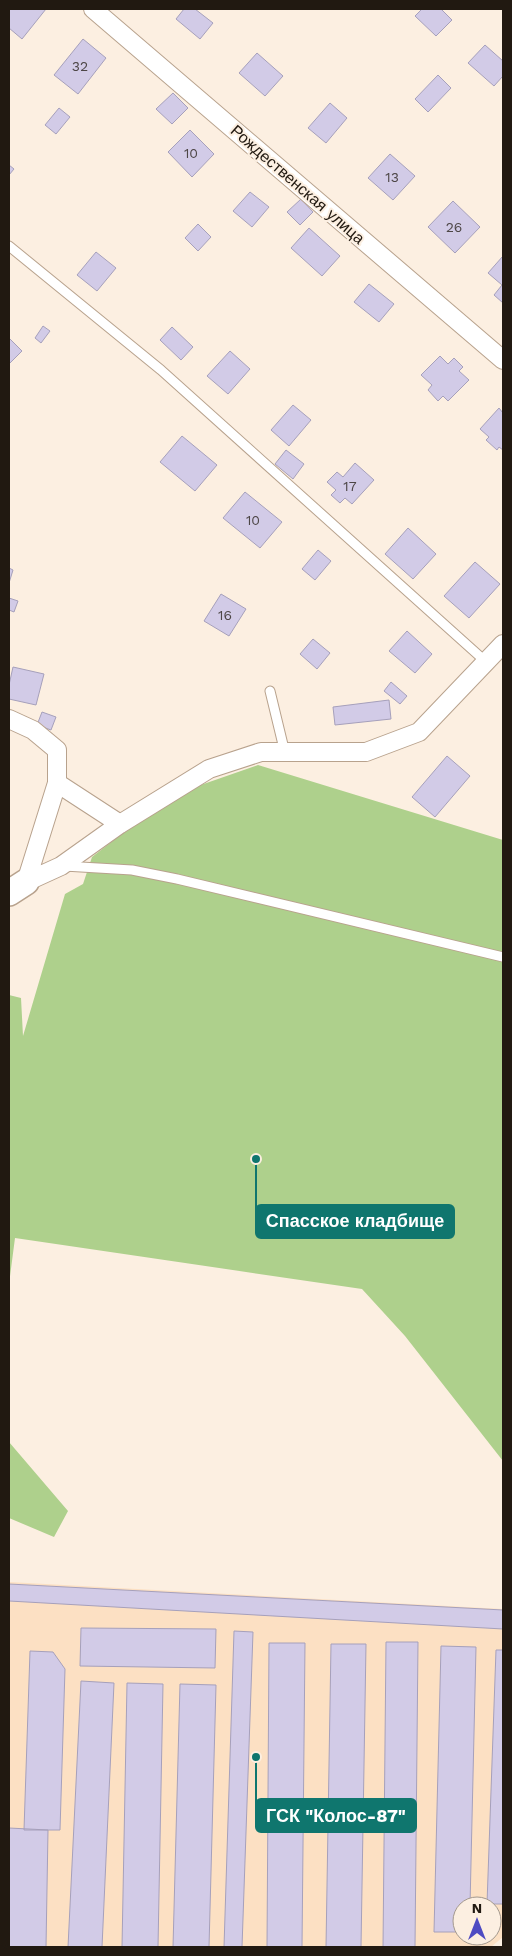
<svg xmlns="http://www.w3.org/2000/svg" width="512" height="1956" font-family="'Work Sans',sans-serif">
<style>
.built{fill:#fce0c3;fill-rule:evenodd}
.green{fill:#aed08c}
.building{fill:#d2cbe7;stroke:#a6a0bb}
.lines{fill:none;stroke-linecap:round;stroke-linejoin:round}
.lane-casing{stroke:#b8a28d;stroke-width:11}
.street-casing{stroke:#b8a28d;stroke-width:20}
.secondary-casing{stroke:#b8a28d;stroke-width:28}
.lane{stroke:#fff;stroke-width:9}
.street{stroke:#fff;stroke-width:18}
.secondary{stroke:#fff;stroke-width:25}
.labels{text-anchor:middle;stroke-width:4;stroke-linejoin:round;paint-order:stroke}
.number-label{font-size:14px;fill:#4d4646}
.street-label{font-size:16px;fill:#211911;stroke:#fcefe1}
.leader{fill:none;stroke:#0f766e;stroke-width:2}
.callout-dot{fill:#0f766e;stroke:#fcefe1;stroke-width:2}
.callout{fill:#0f766e;stroke:#0f766e;stroke-width:2}
.callout-label{font-size:18px;text-anchor:middle;font-weight:bold;fill:#fff}
</style>
<rect width="100%" height="100%" fill="#fcefe1"/>
<path class="built" d="M 9,1582 L 503,1609 L 503,1937 L 491,1947 L 9,1947 ZM 462,1906 L 492,1906 L 492,1936 L 462,1936 Z"/>
<path class="green" d="M 258,765 L 503,840 L 503,1461 L 405,1336 L 362,1289 L 15,1238 L 9,1284 L 9,995 L 21,998 L 23,1036 L 65,894 L 83,884 L 92,857 L 172,795 Z
M 9,1442 L 68,1511 L 54,1537 L 9,1518 Z"/>
<path class="building" d="M 9,9 L 46,9 L 22,39 L 9,28 Z
M 184,9 L 195,9 L 213,23 L 200,39 L 176,19 Z
M 422,9 L 441,9 L 452,20 L 436,36 L 415,16 Z
M 83,39 L 106,58 L 78,94 L 54,75 Z
M 485,45 L 503,61 L 503,76 L 494,86 L 468,63 Z
M 257,53 L 283,76 L 265,96 L 239,73 Z
M 438,75 L 451,88 L 428,112 L 415,99 Z
M 173,93 L 188,108 L 172,124 L 156,109 Z
M 330,103 L 347,118 L 326,143 L 308,128 Z
M 59,108 L 70,117 L 56,134 L 45,125 Z
M 190,130 L 214,154 L 192,177 L 168,152 Z
M 390,154 L 415,176 L 393,200 L 368,178 Z
M 9,165 L 14,169 L 9,175 Z
M 250,192 L 269,207 L 252,227 L 233,211 Z
M 301,199 L 313,212 L 300,225 L 287,212 Z
M 453,201 L 480,227 L 455,253 L 428,227 Z
M 198,224 L 211,237 L 198,251 L 185,238 Z
M 309,228 L 340,256 L 322,276 L 291,248 Z
M 96,252 L 116,268 L 97,291 L 77,275 Z
M 503,256 L 503,303 L 494,295 L 502,285 L 488,273 Z
M 369,284 L 394,304 L 379,322 L 354,302 Z
M 43,326 L 50,331 L 41,343 L 35,338 Z
M 172,327 L 193,347 L 181,360 L 160,340 Z
M 9,338 L 22,351 L 9,364 Z
M 230,351 L 250,369 L 228,394 L 207,376 Z
M 440,356 L 448,364 L 454,358 L 463,367 L 459,371 L 469,380 L 448,401 L 443,396 L 438,401 L 428,390 L 432,385 L 421,375 Z
M 293,405 L 311,420 L 289,446 L 271,430 Z
M 499,408 L 503,413 L 503,450 L 499,447 L 497,450 L 486,440 L 489,437 L 480,429 Z
M 182,436 L 217,465 L 195,491 L 160,462 Z
M 286,450 L 304,464 L 293,479 L 275,464 Z
M 355,463 L 374,480 L 352,504 L 345,498 L 340,503 L 331,495 L 336,490 L 327,482 L 337,472 L 343,477 Z
M 245,492 L 282,522 L 260,548 L 223,518 Z
M 408,528 L 436,554 L 413,579 L 385,554 Z
M 318,550 L 331,561 L 315,580 L 302,569 Z
M 475,562 L 500,584 L 469,618 L 444,596 Z
M 9,568 L 13,570 L 9,583 Z
M 221,594 L 246,609 L 229,636 L 204,621 Z
M 9,598 L 18,601 L 14,612 L 9,610 Z
M 407,631 L 432,654 L 415,673 L 389,651 Z
M 313,639 L 330,653 L 317,669 L 300,654 Z
M 13,667 L 44,674 L 36,705 L 9,699 L 9,685 Z
M 391,682 L 407,696 L 400,704 L 384,691 Z
M 389,700 L 391,719 L 335,725 L 333,707 Z
M 42,712 L 56,717 L 51,730 L 37,725 Z
M 447,756 L 470,776 L 435,817 L 412,797 Z
M 9,1584 L 503,1610 L 503,1629 L 9,1601 Z
M 81,1628 L 216,1629 L 215,1668 L 80,1666 Z
M 234,1631 L 253,1632 L 242,1947 L 224,1947 Z
M 386,1642 L 418,1642 L 415,1947 L 383,1947 Z
M 269,1643 L 305,1643 L 302,1947 L 267,1947 Z
M 331,1644 L 366,1644 L 361,1947 L 326,1947 Z
M 441,1646 L 476,1647 L 470,1906 L 462,1906 L 462,1932 L 434,1932 Z
M 496,1650 L 503,1650 L 503,1904 L 487,1904 Z
M 30,1651 L 53,1652 L 65,1669 L 60,1830 L 24,1830 Z
M 81,1681 L 114,1683 L 102,1947 L 68,1947 Z
M 127,1683 L 163,1684 L 158,1947 L 122,1947 Z
M 180,1684 L 216,1685 L 209,1947 L 173,1947 Z
M 9,1828 L 48,1830 L 46,1947 L 9,1947 Z"/>
<g class="lines">
<g class="lane-casing">
<path id="lane" d="M 9,246 L 161,370 L 485,661
M 270,691 L 285,753
M 64,866 L 132,870 L 177,879 L 503,957"/>
</g>
<g class="street-casing">
<path id="street" d="M 93,9 L 503,360
M 9,719 L 33,730 L 57,750 L 57,783 L 26,882
M 57,783 L 120,824
M 26,882 L 61,866 L 120,824 L 209,769 L 261,752 L 366,752 L 419,732 L 503,644"/>
</g>
<g class="secondary-casing">
<path id="secondary" d="M 9,893 L 26,882"/>
</g>
<use href="#lane" class="lane"/>
<use href="#street" class="street"/>
<use href="#secondary" class="secondary"/>
</g>
<g class="labels">
<g class="number-label">
<text x="80" y="71">32</text>
<text x="191" y="158">10</text>
<text x="392" y="182">13</text>
<text x="454" y="232">26</text>
<text x="350" y="491">17</text>
<text x="253" y="525">10</text>
<text x="225" y="620">16</text>
</g>
<g class="street-label">
<text transform="translate(298 184) rotate(41)" y="6">Рождественская улица</text>
</g>
</g>
<path class="leader" d="M256 1159L256 1221M256 1757L256 1816"/>
<g class="callout-dot">
<circle cx="256" cy="1159" r="5"/>
<circle cx="256" cy="1757" r="5"/>
</g>
<g class="callout">
<rect x="256" y="1205" width="198" height="33" rx="5"/>
<rect x="256" y="1799" width="160" height="33" rx="5"/>
</g>
<g class="callout-label">
<text x="355" y="1227">Спасское кладбище</text>
<text x="336" y="1822">ГСК "Колос-87"</text>
</g>
<rect width="512" height="1956" fill="none" stroke="#211911" stroke-width="20"/>
<g transform="translate(477 1921)"><circle r="24" fill="#fcefe1" stroke="#a4998e"/>
<path d="M0-4L9 19L0 12L-9 19Z" fill="#4e4bc2"/>
<text y="-8" font-size="14" font-weight="bold" text-anchor="middle" fill="#211911">N</text>
</g>
</svg>
